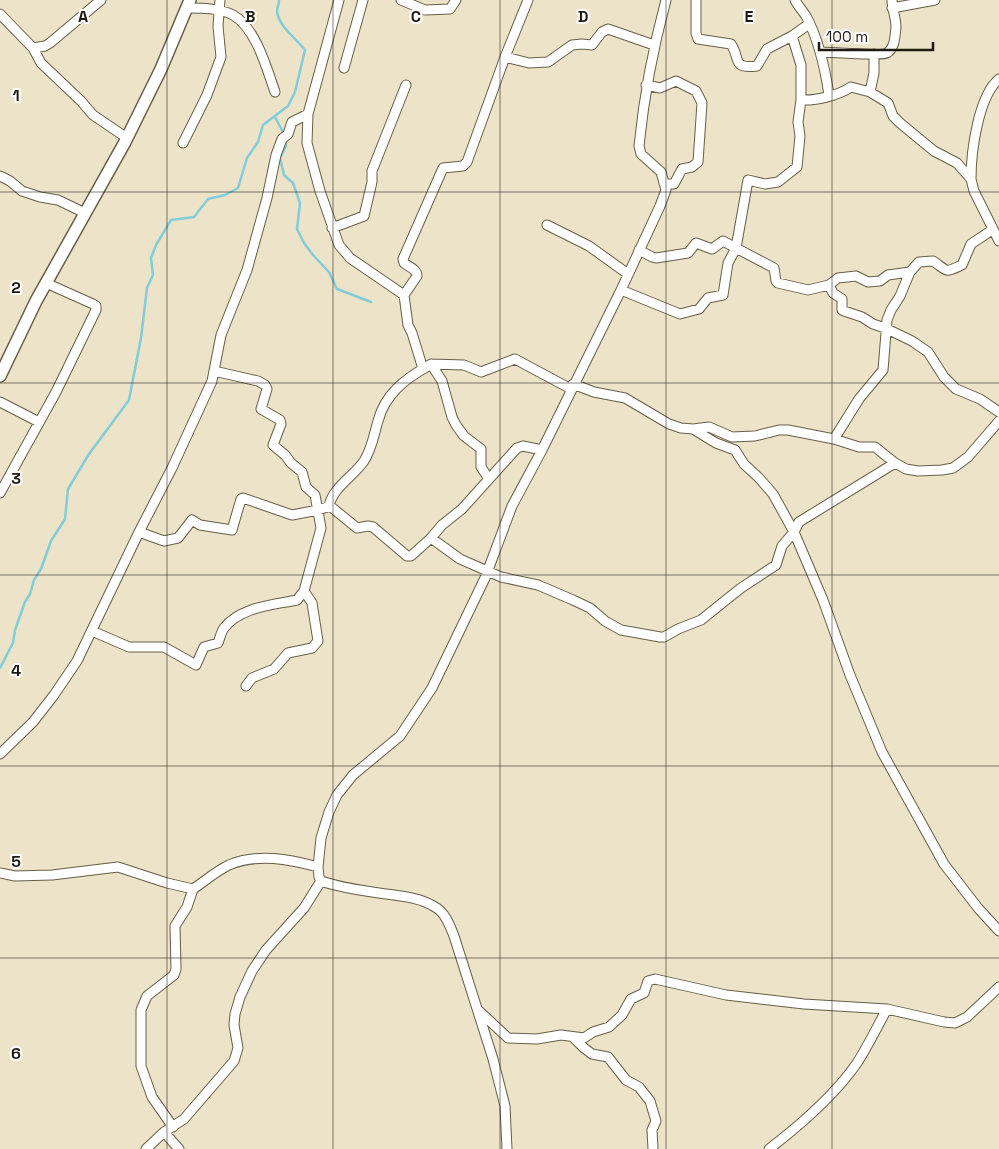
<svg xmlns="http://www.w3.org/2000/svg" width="999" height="1149" font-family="'Space Grotesk',sans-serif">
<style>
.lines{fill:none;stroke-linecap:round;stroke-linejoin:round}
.stream{stroke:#82cdd8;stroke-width:2.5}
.minor-casing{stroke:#665e47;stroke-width:11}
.tertiary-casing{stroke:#665e47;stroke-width:14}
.minor{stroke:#fff;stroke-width:9}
.tertiary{stroke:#fff;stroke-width:11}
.grid{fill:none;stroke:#1f1b12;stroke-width:1;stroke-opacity:0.55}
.grid-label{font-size:16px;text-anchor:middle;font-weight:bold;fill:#1f1b12;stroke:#fff;stroke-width:4;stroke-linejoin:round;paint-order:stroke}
</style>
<rect width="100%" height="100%" fill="#ede3c9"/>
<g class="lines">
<path class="stream" d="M 275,117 L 284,134
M 286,139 L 286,146 L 280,158 L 284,175 L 293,183 L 300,203 L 297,229 L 304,243 L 313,255 L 329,272 L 337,289 L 371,302
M 0,668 L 13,643 L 15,630 L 25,602 L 30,594 L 34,580 L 41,569 L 51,541 L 65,519 L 68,489 L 89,454 L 129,400 L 141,338 L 147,288 L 153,275 L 151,258 L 156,245 L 171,220 L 194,217 L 208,199 L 225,195 L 238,188 L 247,158 L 258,142 L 263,125 L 288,106 L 295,92 L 305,50 C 296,38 280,28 277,12 C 277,9 279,4 279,0"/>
<g class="minor-casing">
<path id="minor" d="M 339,0 L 308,114 L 307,143 L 320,191 L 339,245 L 350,258 L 404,295
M 401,0 L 425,10 L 450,9 L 456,0
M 696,0 L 696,33 L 698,39 L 731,44 C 741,59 731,69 757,66 L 767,49 L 792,36 L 801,65 L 801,100
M 795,0 C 798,6 803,11 806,16 C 819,40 825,68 829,95
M 187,8 C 201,8 220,8 233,15 C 256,28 267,69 275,92
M 892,8 L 935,0
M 0,14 L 33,48 L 45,46 L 50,43 L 101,0
M 792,36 L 809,24
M 33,48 L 41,63 L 81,101 L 93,115 L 127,138
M 820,52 C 830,52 883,56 887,53 C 895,48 895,36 896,27 C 896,18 892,9 892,0
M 505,57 L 529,63 L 548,62 L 572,45 L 582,44 L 592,45 L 602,32 L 608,29 L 654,45
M 344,68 L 363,0
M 999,79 C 978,96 971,153 971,179 L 974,191 L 999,241
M 646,85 L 660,88 L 676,81 L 696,91 L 702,103 L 698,162 L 692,167 L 682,169 L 674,184 L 665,184
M 870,92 L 874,73 L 874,54
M 183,143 L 207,95 L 221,57 L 218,26 L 220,0
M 0,176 L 10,181 L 22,191 L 40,197 L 58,200 L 85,213
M 971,179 L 957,163 L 934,151 L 900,123 L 893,116 L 888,103 L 870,92 L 851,87 C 839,95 817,101 801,100 L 798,122 L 800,136 L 797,167 L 778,182 L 765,184 L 748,180 L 736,248 L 774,268 L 776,281 L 778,283 L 808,290 L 829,285 L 838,278 L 856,276 L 868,282 L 880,281 L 888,275 L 910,272 L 919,262 L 933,261 C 949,272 944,273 962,265 L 971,244 L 992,230
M 547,225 L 589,246 L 628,274
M 332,228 L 364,216 L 372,182 L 372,171 L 406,85
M 829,285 L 833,293 L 842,299 L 842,310 L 844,311 L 862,317 L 873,324 L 885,328 L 912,341 L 928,352 L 944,377 L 956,389 L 980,399 L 999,412
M 621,290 L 680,314 L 699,309 L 708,298 L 723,295 L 728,263 L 736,248 L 723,241 L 712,249 L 696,243 L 688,253 L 656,258 L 652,257 L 639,250
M 431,364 L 442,381 L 452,417 L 456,425 L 464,436 L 481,449 L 481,467 L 489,479
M 423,369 L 412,333 L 408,325 L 404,295 L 417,276 C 417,269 409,267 404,263 L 403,259 L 443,168 L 463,166 L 467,162 L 505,57 L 528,0
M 573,384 L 594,392 L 625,398 L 669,424 L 681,428 L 693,429 L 709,427 L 732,437 L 755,436 L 779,430 L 788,430 L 834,439 L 859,447 L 875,447 L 895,463 L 906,469 L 918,471 L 942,470 L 953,468 L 968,457 L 999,421
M 0,402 L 39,422
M 834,439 L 859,399 L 883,370 L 887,320 L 891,310 L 900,296 L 910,272
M 895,463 L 799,522 L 794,532 L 823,600 L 850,675 L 882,752 L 944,864 L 978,908 L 999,931
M 0,493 L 56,392 L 96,310 L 96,306 L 93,304 L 46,283
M 329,506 C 333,487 353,477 364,461 C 372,449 374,434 378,421 C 385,394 405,379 428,366 L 431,364 L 464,365 L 481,372 L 515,359 L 571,389
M 139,532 L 164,541 L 178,538 L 192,520 L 200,525 L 232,530 L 241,499 L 243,498 L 292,515 L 318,510 L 330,506 L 357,528 L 368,526 L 373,527 L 407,556 L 411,556 L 431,538 L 460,559 L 501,577 L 538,585 L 573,600 L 590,608 L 605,621 L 621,630 L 660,637 L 664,637 L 678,629 L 701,620 L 741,588 L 776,565 L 782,546 L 794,532 L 773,494 L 759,478 L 744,464 L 735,450 L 716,443 L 693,429
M 431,538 L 442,525 L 462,509 L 517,448 L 523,446 L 542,450
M 92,631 L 129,647 L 164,647 L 196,665 L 204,647 L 218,643 C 220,638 221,632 224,628 C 240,607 273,605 297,600 L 304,591 L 321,528 L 315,495 L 306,487 L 302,472 L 291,463 L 285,455 L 273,445 L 281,424 L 280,420 L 261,409 L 267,389 L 265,385 L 258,381 L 214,371
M 246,686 L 252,678 L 274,669 L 288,653 L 312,648 L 318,641 L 312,603 L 304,591
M 0,754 L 33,722 L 54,695 L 77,661 L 139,532 L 172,468 L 212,381 L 221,335 L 247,270 L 267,198 L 276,155 L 282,139 L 288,134 L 292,122 L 308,114
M 0,873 L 15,876 L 52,875 L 118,867 L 167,883 L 193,889 C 204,882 216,871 229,865 C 258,853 289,859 318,867
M 478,1010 L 508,1038 L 537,1039 L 561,1035 L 584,1038 L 593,1032 L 609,1027 L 622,1015 L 631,999 L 644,993 L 648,981 L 655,979 L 726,995 L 804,1004 L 887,1009 L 944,1022 L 955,1023 L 967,1017 L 999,987
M 574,1038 L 584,1048 L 592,1054 L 608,1057 L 626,1080 L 639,1087 L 650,1101 L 656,1121 L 652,1130 L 653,1149
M 173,1127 L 152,1097 L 141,1066 L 141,1010 L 147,996 L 174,975 L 176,969 L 175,926 L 187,907 L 193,889
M 164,1132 L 179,1149
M 146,1149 L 164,1132 L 184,1119 L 234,1061 L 238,1048 L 234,1025 L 235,1014 L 240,997 L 252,971 L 266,950 L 304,908 L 321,881
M 507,1149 L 505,1106 L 493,1059 L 454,936 C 450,926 445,912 435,907 C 421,898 402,896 386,894 C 365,891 341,888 321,881 L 319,877 L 318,867 L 321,838 L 329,812 L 337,795 L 353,775 L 400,736 L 432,688 L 485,578 L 512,506 L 542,450 L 621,290 L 660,206 L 666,190 L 661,172 L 641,154 L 639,146 C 644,96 653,48 666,0
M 769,1149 C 799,1126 835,1095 857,1063 C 868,1046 877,1027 887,1009"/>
</g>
<g class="tertiary-casing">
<path id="tertiary" d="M 0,376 L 36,301 L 125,142 L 161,69 L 190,0"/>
</g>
<use href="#minor" class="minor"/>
<use href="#tertiary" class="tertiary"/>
</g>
<path class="grid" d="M 167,0 L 167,1149M 333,0 L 333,1149M 500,0 L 500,1149M 666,0 L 666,1149M 832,0 L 832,1149M 0,192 L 999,192M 0,383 L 999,383M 0,575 L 999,575M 0,766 L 999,766M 0,958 L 999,958"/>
<g class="grid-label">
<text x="83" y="22">A</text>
<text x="250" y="22">B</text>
<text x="416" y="22">C</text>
<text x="583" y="22">D</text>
<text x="749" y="22">E</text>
<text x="16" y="101">1</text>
<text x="16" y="293">2</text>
<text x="16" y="484">3</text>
<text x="16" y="676">4</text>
<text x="16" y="867">5</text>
<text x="16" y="1059">6</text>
</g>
<path d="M819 42v8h114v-8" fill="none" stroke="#1f1b12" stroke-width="2.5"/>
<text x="826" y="42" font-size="15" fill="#1f1b12" stroke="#ffffff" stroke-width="4" paint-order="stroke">100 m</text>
</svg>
